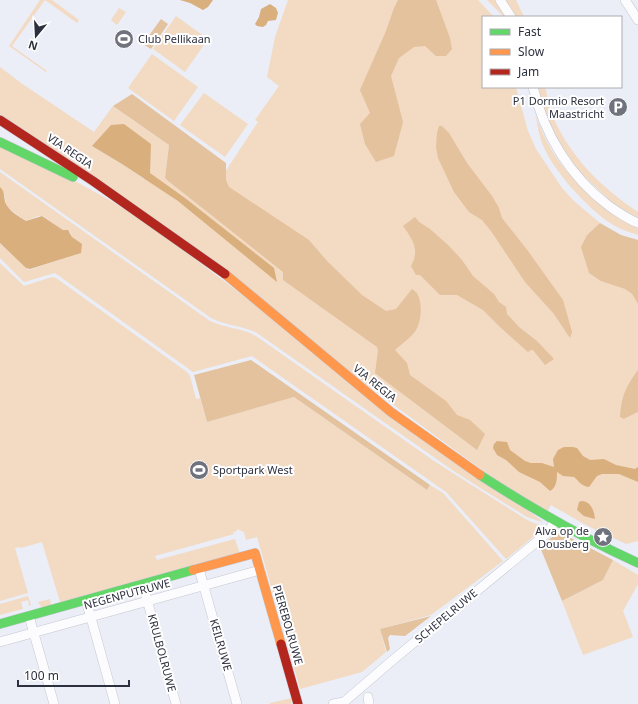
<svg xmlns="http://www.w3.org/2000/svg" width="638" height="704" font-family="'Noto Sans',sans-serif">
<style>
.green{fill:#f2dac3;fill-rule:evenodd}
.forest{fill:#e3c29d}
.water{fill:#d9af7e}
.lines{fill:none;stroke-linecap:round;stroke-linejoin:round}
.street-casing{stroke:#c3c6d0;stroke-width:10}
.fast-casing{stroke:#c3c6d0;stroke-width:10}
.slow-casing{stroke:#c3c6d0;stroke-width:10}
.jam-casing{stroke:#c3c6d0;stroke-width:10}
.street{stroke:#fcfcfe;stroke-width:9}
.fast{stroke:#63d668;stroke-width:9}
.slow{stroke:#ff974d;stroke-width:9}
.jam{stroke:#b3261e;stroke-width:9}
.labels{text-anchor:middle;stroke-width:4;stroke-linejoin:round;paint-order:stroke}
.poi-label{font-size:11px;fill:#2d303e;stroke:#fff;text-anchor:start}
.street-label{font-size:11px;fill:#2d303e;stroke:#fff}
</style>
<rect width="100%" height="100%" fill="#ebeef6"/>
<path class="green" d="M 40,0 L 52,0 L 79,20 L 77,23 L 45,0 L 12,46 L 47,71 L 46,72 L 9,46 Z
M 288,0 L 478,0 L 494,17 L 483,17 L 483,87 L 516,87 L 528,131 L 536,149 L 562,188 L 574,201 L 600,223 L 587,235 L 603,281 L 625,289 L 632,294 L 638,304 L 638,370 L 632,379 L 624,419 L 638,412 L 638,541 L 626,544 L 584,524 L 551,505 L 546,514 L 494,479 L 0,114 L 0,67 L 21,83 L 94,132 L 113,106 L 169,145 L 165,178 L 218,220 L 225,172 L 258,122 L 255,120 L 279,86 L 267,77 L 275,37 ZM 151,144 L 144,179 L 122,164 L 92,146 Z
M 487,0 L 496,0 L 506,17 L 504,17 Z
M 505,0 L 516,0 L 524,17 L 514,17 Z
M 119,8 L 126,12 L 117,25 L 111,20 Z
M 176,16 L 208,39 L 185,72 L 153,49 Z
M 152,54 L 198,87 L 174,121 L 128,88 Z
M 537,87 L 545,87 C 548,97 549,108 553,117 C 571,158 602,188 638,212 L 638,218 L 615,205 L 578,171 L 568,158 L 546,119 Z
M 204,93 L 248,124 L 225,157 L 180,125 Z
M 535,113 C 543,138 558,165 578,182 C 597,198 618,211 638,225 L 638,235 C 630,232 622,230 615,226 C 589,211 550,168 541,140 C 538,131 537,122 535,113 Z
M 0,143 L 73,180 L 113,202 L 151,226 L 542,521 L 542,522 L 527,517 L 455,472 L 257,333 C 242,325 226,326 211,318 L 0,169 Z
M 0,172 L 210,321 C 225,328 242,328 256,336 L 434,461 L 524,518 L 531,522 L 540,525 L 538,533 L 506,559 L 446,492 L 252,356 L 193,372 L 55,273 L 24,282 L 0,258 L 0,243 L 26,268 L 29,270 L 80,253 L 70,232 L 63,230 L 43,216 L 38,216 L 26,221 L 7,207 L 4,193 L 0,187 Z
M 0,263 L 24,286 L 52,277 L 56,278 L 187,372 L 190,376 L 196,399 L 200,398 L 207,422 L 294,397 L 427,490 L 430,485 L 443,493 L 503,561 L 431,615 L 380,629 L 386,652 L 362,672 L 300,689 L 257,537 L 246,540 L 244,532 L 237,529 L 237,531 L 233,532 L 234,534 L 155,556 L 157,560 L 235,539 L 240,554 L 60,602 L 42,542 L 21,548 L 20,547 L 15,548 L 28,593 L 0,601 Z
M 613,560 L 638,575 L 638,584 L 623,611 L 633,637 L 583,655 L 562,601 L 603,580 Z
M 28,596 L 31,605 L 29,606 L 28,600 L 21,602 L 23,609 L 0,615 L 0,604 Z
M 50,599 L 51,605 L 42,608 L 38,602 Z
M 292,698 L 291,704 L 270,704 L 270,703 Z"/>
<path class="forest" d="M 398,0 L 436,0 L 450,38 L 452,49 L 446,56 L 436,56 L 425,46 L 414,47 L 399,58 L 391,76 L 403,122 L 394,156 L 376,162 L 365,144 L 360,124 L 370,113 L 360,90 L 386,31 L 394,8 Z
M 161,19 L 168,24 L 151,49 L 143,44 Z
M 132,94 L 226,163 L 226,180 L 229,187 L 309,240 L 327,261 L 362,295 L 386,311 L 396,309 L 412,289 C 424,295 422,320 416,330 C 411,338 401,344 395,350 L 407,363 L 410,375 L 446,401 L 457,415 L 470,420 L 485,434 L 477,450 L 375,373 L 378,351 L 377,347 L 283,280 L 283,272 L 167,180 L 165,178 L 169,145 L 113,106 Z
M 439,126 L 442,126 L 449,133 L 467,163 L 492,196 L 499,208 L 502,218 L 528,251 L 563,300 L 572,332 L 570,338 L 554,314 L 525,282 L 491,231 L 482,220 L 469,212 L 454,192 L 438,158 L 436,147 L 437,133 Z
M 415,217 L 419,222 L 430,229 L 448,245 L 462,260 L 473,276 L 494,294 L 499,302 L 506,307 L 507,314 L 519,327 L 537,341 L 554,359 L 545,365 L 533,350 L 531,350 L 528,352 L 500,327 L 483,310 L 457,295 L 440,295 L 420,275 L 416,275 L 411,266 C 420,250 413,240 403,226 Z
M 600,223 L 621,235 L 638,240 L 638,304 L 632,294 L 625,289 L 601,281 L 589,273 L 581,247 L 587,235 Z
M 251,360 L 430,485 L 427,490 L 294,397 L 207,422 L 194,375 Z
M 638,370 L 638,412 L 624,419 L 620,417 C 621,397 626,386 638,370 Z
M 557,533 L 571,538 L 613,560 L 603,580 L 562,601 L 540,547 Z
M 431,616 L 405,636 L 390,635 L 388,638 L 390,649 L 387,652 L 380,629 Z"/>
<path class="water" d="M 180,0 L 213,0 L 208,7 L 203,10 L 190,3 Z
M 270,4 L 276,8 L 278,13 L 276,20 L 268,21 L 266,25 L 263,27 L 257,26 L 255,24 L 259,17 L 261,9 Z
M 124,124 L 151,144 L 150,173 L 185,198 L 274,268 L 277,282 L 178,201 L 122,164 L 92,146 L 111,125 Z
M 0,187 C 6,192 3,198 6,204 C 9,211 20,217 26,221 L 42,216 L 63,230 L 68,230 L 72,237 L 82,244 L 81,253 L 30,269 L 26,268 L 0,243 Z
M 497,441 L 507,442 L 510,450 L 525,461 L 531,463 L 542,463 L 554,467 L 553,459 L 558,450 L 564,447 L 573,447 L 577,448 L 583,456 L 590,460 L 604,459 L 616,465 L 635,469 L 638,467 L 638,482 L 619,474 L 602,474 L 597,476 L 589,487 C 581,486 579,481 574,477 L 563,476 L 557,472 C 557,478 557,488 550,491 L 540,482 L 519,472 L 506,460 L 497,455 L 493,448 L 494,444 Z
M 582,501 C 591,502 594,510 595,519 L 584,516 L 577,510 L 579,502 Z"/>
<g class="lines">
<g class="street-casing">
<path id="street" d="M 500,0 L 511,17
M 625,0 L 638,20
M 533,87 C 544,134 570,177 609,206 C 618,212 627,219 638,223
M 199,569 L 237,704
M 143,585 L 176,704
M 86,600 L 115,704
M 29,616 L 54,704
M 0,642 L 260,570
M 368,697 L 369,704
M 333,704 L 344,702 L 394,659 L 534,544 L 546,534 L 555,521"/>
</g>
<g class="fast-casing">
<path id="fast" d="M 0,142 L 73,177
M 480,475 C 531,508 583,538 638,563
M 0,624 L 193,570"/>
</g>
<g class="slow-casing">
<path id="slow" d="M 225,274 L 391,412 L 480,475
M 193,570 L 255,553 L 281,644"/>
</g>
<g class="jam-casing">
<path id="jam" d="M 0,120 L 93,181 L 225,274
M 281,644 L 298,704"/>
</g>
<use href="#street" class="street"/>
<use href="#fast" class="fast"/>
<use href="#slow" class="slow"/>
<use href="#jam" class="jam"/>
</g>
<defs>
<g id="stadium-disc" transform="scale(1)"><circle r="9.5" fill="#70727e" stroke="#fff"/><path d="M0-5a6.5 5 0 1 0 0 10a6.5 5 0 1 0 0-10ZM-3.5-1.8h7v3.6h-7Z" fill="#fff"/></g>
<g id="parking-disc" transform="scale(1)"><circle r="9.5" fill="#70727e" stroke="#fff"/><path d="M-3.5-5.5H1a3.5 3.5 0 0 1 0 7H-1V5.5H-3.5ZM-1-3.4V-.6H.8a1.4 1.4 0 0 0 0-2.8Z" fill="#fff"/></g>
<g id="sight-disc" transform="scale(1)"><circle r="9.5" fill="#70727e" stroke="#fff"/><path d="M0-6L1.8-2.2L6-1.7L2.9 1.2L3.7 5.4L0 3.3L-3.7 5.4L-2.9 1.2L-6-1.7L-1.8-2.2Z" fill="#fff"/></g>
</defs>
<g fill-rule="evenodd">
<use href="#stadium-disc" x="124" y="39"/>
<use href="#parking-disc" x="618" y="107"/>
<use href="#stadium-disc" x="199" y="470"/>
<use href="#sight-disc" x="603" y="537"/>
</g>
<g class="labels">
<g class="poi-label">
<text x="138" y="43">Club Pellikaan</text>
<text x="604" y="105" text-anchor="end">P1 Dormio Resort<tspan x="604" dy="13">Maastricht</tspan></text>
<text x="213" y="474">Sportpark West</text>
<text x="589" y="535" text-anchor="end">Alva op de<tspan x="589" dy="13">Dousberg</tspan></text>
</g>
<g class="street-label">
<text transform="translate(70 151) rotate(34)" y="4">VIA REGIA</text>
<text transform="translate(375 383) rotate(39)" y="4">VIA REGIA</text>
<text transform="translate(127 594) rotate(-15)" y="4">NEGENPUTRUWE</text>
<text transform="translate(446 616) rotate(-40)" y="4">SCHEPELRUWE</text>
<text transform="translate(288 625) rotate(74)" y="4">PIEREBOLRUWE</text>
<text transform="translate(221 645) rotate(74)" y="4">KEILRUWE</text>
<text transform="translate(162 653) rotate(75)" y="4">KRULBOLRUWE</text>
</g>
</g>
<rect x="482" y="16" width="140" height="72" fill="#ffffff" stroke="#abacb2"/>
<rect x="490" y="29" width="20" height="6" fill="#63d668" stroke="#abacb2"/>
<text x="518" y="36" font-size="12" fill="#2d303e">Fast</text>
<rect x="490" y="49" width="20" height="6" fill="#ff974d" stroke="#abacb2"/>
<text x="518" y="56" font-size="12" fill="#2d303e">Slow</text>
<rect x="490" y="69" width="20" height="6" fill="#b3261e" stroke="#abacb2"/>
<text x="518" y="76" font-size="12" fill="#2d303e">Jam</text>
<g transform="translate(36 36) rotate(198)" stroke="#ffffff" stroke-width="3" paint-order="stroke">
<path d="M0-3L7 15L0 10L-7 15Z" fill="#2d303e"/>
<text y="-6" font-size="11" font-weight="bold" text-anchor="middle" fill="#2d303e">N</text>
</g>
<path d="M18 680v6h111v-6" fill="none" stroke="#2d303e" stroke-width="2"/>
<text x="24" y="680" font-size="12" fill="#2d303e" stroke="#ffffff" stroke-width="3" paint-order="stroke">100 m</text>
</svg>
